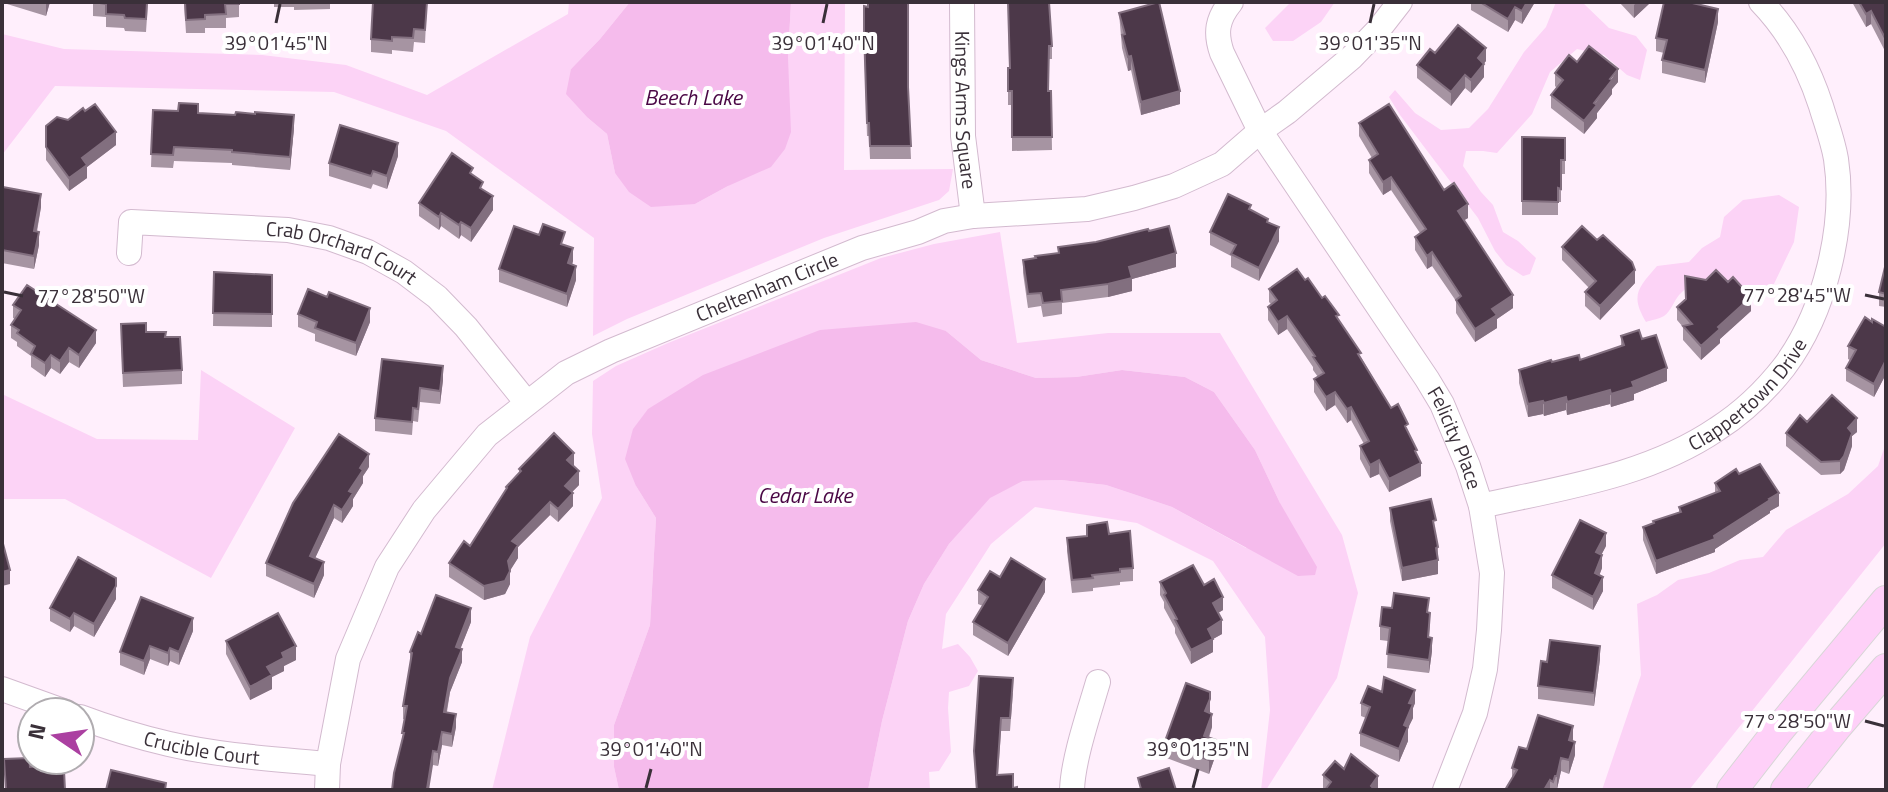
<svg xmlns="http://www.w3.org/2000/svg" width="1888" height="792" font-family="'Titillium Web',sans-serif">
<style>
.green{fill:#fcd3f6}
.water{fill:#f5bbec}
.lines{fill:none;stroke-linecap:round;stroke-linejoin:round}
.minor-casing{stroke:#d3bacf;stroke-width:26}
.major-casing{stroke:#d8d6d7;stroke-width:32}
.minor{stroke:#fff;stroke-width:24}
.major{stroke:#fed0f8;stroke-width:30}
.wall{fill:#a694a2}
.shaded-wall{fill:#826f7f}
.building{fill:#4c3849;stroke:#826f7f;stroke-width:2}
.ticks{fill:none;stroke:#3a3039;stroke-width:3}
.labels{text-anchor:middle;stroke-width:8;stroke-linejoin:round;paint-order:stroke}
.street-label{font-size:20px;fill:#3a3039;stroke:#fff}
.water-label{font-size:22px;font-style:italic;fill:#4a0745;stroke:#fff}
.ticks-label{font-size:20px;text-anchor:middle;fill:#3a3039;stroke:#fff;stroke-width:8;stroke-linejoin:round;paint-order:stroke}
</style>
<rect width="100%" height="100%" fill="#ffeffc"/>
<path class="green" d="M 569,2 L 630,2 L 600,39 L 571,69 L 588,118 L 607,134 L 615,173 L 695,204 L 728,186 L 788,58 L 791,2 L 845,2 L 844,170 L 953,169 L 949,191 L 939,200 L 824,238 L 627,319 L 593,336 L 594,238 L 446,131 L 334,92 L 55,86 L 2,155 L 2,34 L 64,49 L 262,55 L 346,65 L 427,95 L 568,14 Z
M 1291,2 L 1335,2 L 1321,22 L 1293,41 L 1273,41 L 1265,28 Z
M 1556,2 L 1582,2 L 1609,28 L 1636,36 L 1647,50 L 1640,80 L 1627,75 L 1604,55 L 1577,49 L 1550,72 L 1532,114 L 1497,153 L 1483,151 L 1466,151 L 1463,166 L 1481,192 L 1493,205 L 1503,232 L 1518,241 L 1536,258 L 1530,274 L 1523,276 L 1506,265 L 1495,251 L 1478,218 L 1400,115 L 1389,97 L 1395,90 L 1415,113 L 1441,130 L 1469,128 L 1488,109 L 1524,52 L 1546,27 Z
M 1779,195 L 1799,207 L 1794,242 L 1773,286 L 1755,292 C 1727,279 1703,269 1679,295 C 1674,301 1671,311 1664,316 C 1659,319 1651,320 1646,322 C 1630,295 1638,288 1657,266 L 1689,262 L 1702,248 L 1720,237 L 1724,217 L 1743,200 Z
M 1000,232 L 1017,343 L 1108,333 L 1220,333 L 1342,535 L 1358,593 L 1337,678 L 1266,790 L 1261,790 L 1270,710 L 1265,637 L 1213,561 L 1137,523 L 1035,507 L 991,544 L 946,614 L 942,649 L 958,644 L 970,657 L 978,671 L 969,686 L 949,692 L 948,708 L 951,752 L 939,771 L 929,772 L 930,790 L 868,790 L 882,721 L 908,621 L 924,584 L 949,544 L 990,497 L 1023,481 L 1061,480 L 1106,485 L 1172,507 L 1246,548 L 1280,503 L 1255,450 L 1214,392 L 1185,377 L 1122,370 L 1076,377 L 1036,378 L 981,360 L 946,331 L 636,486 L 656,518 L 650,625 L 614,725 L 614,767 L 619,790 L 492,790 L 530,637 L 602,498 L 592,434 L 593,381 L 616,366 L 668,343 L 881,258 L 934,244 Z
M 201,370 L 295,428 L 211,578 L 65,499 L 2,499 L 2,394 L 97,439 L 198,440 Z
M 1886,443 L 1886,543 L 1689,790 L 1602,790 L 1641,675 L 1637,604 L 1657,595 L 1678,580 L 1709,573 L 1740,560 L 1763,557 L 1786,530 L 1848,494 L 1878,466 Z"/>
<path class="water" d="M 630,2 L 791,2 L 788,58 L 791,132 L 785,149 L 771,167 L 728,186 L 695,204 L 651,207 L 629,192 L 615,173 L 607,134 L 588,118 L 566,94 L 571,69 L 600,39 Z
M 916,322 L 946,331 L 981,360 L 1036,378 L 1076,377 L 1122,370 L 1185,377 L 1214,392 L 1255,450 L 1280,503 L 1317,567 L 1315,575 L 1298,576 L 1172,507 L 1106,485 L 1061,480 L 1023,481 L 990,498 L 949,544 L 924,584 L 908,621 L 882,721 L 868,790 L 619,790 L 614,767 L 614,725 L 650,625 L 656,518 L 636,486 L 625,459 L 633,429 L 648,409 L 703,375 L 820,330 Z"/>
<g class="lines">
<g class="minor-casing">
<g id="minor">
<path id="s1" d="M 962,2 L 963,136 L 973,216"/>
<path id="s2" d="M 1231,2 C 1217,19 1215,33 1222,53 L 1260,131 L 1427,379 L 1442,404 L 1468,466 L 1481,506 L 1492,573 L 1489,630 L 1485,669 L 1475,713 L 1445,790"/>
<path id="s3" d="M 129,253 L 131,222 L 288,230 L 329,238 L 368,252 L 404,272 L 437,297 L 466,327 L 527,403"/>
<path id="s4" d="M 1481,506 C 1561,488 1648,476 1717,429 C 1742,413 1766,390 1784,367 C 1825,312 1846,226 1836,159 C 1833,141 1826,123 1821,106 C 1808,66 1790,32 1761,2"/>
<path d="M 2,689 L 66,712"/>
<path id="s5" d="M 80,717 C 109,728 139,737 169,744 C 221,756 275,759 328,764"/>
<path id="s6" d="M 327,790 L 328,764 L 348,659 L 387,567 L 424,510 L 487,435 L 566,373 L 611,351 L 862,248 L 918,232 L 944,221 L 973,216 L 1087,209 L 1134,198 L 1174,186 L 1222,164 L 1260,131 L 1287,112 L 1352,57 L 1379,29 L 1400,2"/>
<path d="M 1072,790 C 1073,759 1089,713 1098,682"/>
</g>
</g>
<g class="major-casing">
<path id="major" d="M 1732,790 L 1777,732 L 1886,601
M 1786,790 L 1837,726 L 1886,669"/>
</g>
<use href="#minor" class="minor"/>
<use href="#major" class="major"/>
</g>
<path class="wall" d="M 7,2 L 50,2 L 46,16 L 7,4 Z
M 93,2 L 148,2 L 146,32 L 125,31 L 124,28 L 106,27 L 106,17 L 93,16 Z
M 184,2 L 239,2 L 239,17 L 226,18 L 226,28 L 205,28 L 205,33 L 186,33 Z
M 274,2 L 330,2 L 330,9 L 294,10 L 294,7 L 274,7 Z
M 427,2 L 425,43 L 414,42 L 413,52 L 392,50 L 392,54 L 371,52 L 371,39 Z
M 1008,2 L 1052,46 L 1052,59 L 1049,59 L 1048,91 L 1051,91 L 1052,150 L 1012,151 L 1012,105 L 1008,105 L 1008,68 L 1009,68 Z
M 1471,2 L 1535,2 L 1522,24 L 1515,20 L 1508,32 L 1471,10 Z
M 1619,2 L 1651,2 L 1634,18 Z
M 1852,2 L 1886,2 L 1886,53 L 1871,24 L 1866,27 Z
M 1119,13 L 1173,62 L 1180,104 L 1141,115 L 1131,70 L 1128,71 L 1122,48 Z
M 1718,22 L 1705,83 L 1662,73 L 1662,60 L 1664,53 L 1656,51 L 1656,38 Z
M 864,43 L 908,87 L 911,159 L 870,159 L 869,136 L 867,136 Z
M 1435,53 L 1486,61 L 1484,63 L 1484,77 L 1471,93 L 1465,88 L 1451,106 L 1417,78 L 1417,65 Z
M 1577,62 L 1618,82 L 1612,89 L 1612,94 L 1597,113 L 1597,118 L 1584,134 L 1551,108 L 1551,95 L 1557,88 L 1555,86 L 1555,73 Z
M 153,110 L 198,113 L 294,128 L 290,170 L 232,165 L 232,163 L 174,161 L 173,168 L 151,167 Z
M 1359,123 L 1444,190 L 1468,218 L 1464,220 L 1513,308 L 1497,319 L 1497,328 L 1475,342 L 1456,313 L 1456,301 L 1432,266 L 1427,269 L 1415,250 L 1415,237 L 1420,233 L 1391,190 L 1383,195 L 1369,173 L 1369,160 L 1372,158 L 1359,136 Z
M 46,126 L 116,145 L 87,167 L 87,178 L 69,191 L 46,160 Z
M 1522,137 L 1565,138 L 1565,174 L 1561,174 L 1561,202 L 1558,202 L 1558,215 L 1522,215 Z
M 398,156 L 387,189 L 373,184 L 371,189 L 329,176 L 329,163 Z
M 473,175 L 483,190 L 493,210 L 471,242 L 461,235 L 459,239 L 441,226 L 439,230 L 419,216 L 419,203 Z
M 2,191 L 41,207 L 37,232 L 39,245 L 34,269 L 2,263 Z
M 1251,210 L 1268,222 L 1279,241 L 1259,281 L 1231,267 L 1231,256 L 1210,245 L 1210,232 Z
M 1149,231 L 1176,267 L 1132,279 L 1132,291 L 1108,297 L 1062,303 L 1062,314 L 1043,317 L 1041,306 L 1028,308 L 1023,273 L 1023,260 L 1058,253 L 1058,247 L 1096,242 Z
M 565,245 L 573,261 L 572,265 L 576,280 L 567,307 L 499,282 L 499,269 Z
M 1562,247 L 1635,283 L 1600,320 L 1585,306 L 1585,292 L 1589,288 L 1562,260 Z
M 1886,267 L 1886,307 L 1879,306 L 1879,292 Z
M 214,272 L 272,275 L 272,327 L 213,326 Z
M 1685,276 L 1751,311 L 1720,339 L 1720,343 L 1701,360 L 1683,340 L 1683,327 L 1677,320 L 1677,307 L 1685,300 Z
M 1305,280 L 1339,320 L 1391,408 L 1408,432 L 1417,456 L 1421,476 L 1389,492 L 1379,474 L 1370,478 L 1360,459 L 1360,446 L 1364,444 L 1351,420 L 1347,423 L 1335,405 L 1326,411 L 1314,392 L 1314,379 L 1318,377 L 1313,370 L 1313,367 L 1287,329 L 1278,335 L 1268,320 L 1268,307 L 1271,304 L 1269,302 L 1269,289 Z
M 13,305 L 96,343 L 79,368 L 69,362 L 60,374 L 51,368 L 45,377 L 31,367 L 31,356 L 17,346 L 17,342 L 11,338 L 11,325 L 15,319 L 13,318 Z
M 298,314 L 370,322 L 356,356 L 315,341 L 315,334 L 298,327 Z
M 1886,327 L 1886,374 L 1874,397 L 1846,381 L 1846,368 L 1850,360 L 1848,359 L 1848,346 Z
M 146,332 L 165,337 L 182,370 L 182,384 L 123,387 L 121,338 Z
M 1621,336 L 1642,339 L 1667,381 L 1634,394 L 1634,400 L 1611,407 L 1610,404 L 1567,415 L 1566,410 L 1544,416 L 1543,414 L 1528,417 L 1519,383 L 1519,370 L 1580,360 L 1621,346 Z
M 382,359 L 443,380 L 440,404 L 420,402 L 418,422 L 413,421 L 412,435 L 375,431 L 375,418 Z
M 1807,422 L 1857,432 L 1852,436 L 1852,446 L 1844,470 L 1840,474 L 1821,475 L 1786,446 L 1786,433 Z
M 574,466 L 579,485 L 572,492 L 573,506 L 558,522 L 550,515 L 518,547 L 518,558 L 510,570 L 510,584 L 505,594 L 484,600 L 449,577 L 449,563 L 470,546 L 506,492 L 506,487 L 519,473 L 519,469 Z
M 369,467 L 363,476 L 363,483 L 353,499 L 353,506 L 342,523 L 334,518 L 315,558 L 324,575 L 314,598 L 266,576 L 266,563 Z
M 1739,474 L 1779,506 L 1770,511 L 1770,513 L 1715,549 L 1715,552 L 1656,574 L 1643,540 L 1643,527 L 1679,512 L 1679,507 L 1715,494 L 1715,483 Z
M 1390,508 L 1436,534 L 1438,547 L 1438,574 L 1402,581 L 1390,521 Z
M 1087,525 L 1109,534 L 1133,568 L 1133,581 L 1120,582 L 1120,585 L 1093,588 L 1093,591 L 1072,593 L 1067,551 L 1067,538 L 1087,536 Z
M 1606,546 L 1601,555 L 1602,568 L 1599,576 L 1603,591 L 1593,610 L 1552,588 L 1552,575 Z
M 1000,577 L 1045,592 L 1008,656 L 973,635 L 973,622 L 983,606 L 978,604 L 978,590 Z
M 1160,582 L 1204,585 L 1223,610 L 1218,613 L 1222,634 L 1213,639 L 1213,652 L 1191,664 L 1175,633 L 1175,628 L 1164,608 L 1164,602 L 1160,595 Z
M 116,599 L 94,637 L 74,626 L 70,632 L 50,621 L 50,608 Z
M 1429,612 L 1430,626 L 1429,637 L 1432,651 L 1429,673 L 1387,668 L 1388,641 L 1380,640 L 1380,626 Z
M 471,622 L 460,649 L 462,662 L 450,692 L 447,712 L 456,727 L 452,747 L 442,745 L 438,766 L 433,765 L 392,790 L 402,740 L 405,719 L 403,719 L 403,706 L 410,665 L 410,652 L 421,634 Z
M 193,631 L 179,665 L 170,661 L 168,666 L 150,659 L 144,675 L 120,665 L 120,652 Z
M 226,641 L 296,660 L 284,666 L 284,671 L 272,677 L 272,689 L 250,700 L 226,654 Z
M 1600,659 L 1594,706 L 1538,699 L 1538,686 L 1547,662 Z
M 1013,692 L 1010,731 L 1001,731 L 998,775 L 1017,790 L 976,790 L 974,751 Z
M 1382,692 L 1415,703 L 1413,708 L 1413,718 L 1408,728 L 1408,741 L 1399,762 L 1360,746 L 1360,733 L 1366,718 L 1361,716 L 1361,703 Z
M 1210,713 L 1212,727 L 1209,738 L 1216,754 L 1209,774 L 1164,757 L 1164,744 Z
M 1573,739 L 1575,755 L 1569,774 L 1561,771 L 1557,789 L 1505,790 L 1512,779 L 1512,768 L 1527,749 Z
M 1344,769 L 1378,789 L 1325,790 L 1323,788 L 1323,775 Z"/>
<path class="shaded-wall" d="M 46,2 L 50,2 L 46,16 Z
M 1527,2 L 1535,2 L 1522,24 L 1522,11 Z
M 1637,2 L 1651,2 L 1634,18 L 1634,5 Z
M 1515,7 L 1515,20 L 1508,32 L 1508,19 Z
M 1718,9 L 1718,22 L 1705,83 L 1705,70 Z
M 1871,11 L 1871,24 L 1866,27 L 1866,14 Z
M 1486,48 L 1486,61 L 1478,71 L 1478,58 Z
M 1131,56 L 1131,70 L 1128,71 L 1128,57 Z
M 1484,64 L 1484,77 L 1471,93 L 1471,80 Z
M 1618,69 L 1618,82 L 1612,89 L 1612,94 L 1597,113 L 1597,118 L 1584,134 L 1584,121 Z
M 1465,75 L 1465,88 L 1451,106 L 1451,92 Z
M 1180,91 L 1180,104 L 1141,115 L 1141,102 Z
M 294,115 L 294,128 L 290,170 L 290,157 Z
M 116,132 L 116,145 L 87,167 L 87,178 L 69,191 L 69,178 L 82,158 Z
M 398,143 L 398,156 L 387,189 L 387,176 Z
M 1391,177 L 1391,190 L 1383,195 L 1383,182 Z
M 41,194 L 41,207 L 34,245 L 34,231 Z
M 493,196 L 493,210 L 471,242 L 471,228 Z
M 1468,204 L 1468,218 L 1458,224 L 1458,211 Z
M 441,213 L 441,226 L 439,230 L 439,217 Z
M 461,222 L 461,235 L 459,239 L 459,225 Z
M 1279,227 L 1279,241 L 1259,281 L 1259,268 Z
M 39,232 L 39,245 L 34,269 L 34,256 Z
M 573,248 L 573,261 L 568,276 L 568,263 Z
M 1432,252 L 1432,266 L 1427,269 L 1427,256 Z
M 1176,253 L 1176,267 L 1132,279 L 1132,291 L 1108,297 L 1108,284 L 1129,267 Z
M 576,266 L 576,280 L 567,307 L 567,294 Z
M 1635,270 L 1635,283 L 1600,320 L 1600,306 Z
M 1513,295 L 1513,308 L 1497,319 L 1497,328 L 1475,342 L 1475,329 L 1492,309 Z
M 1751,297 L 1751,311 L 1720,339 L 1720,343 L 1701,360 L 1701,346 L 1718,327 Z
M 370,308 L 370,322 L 356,356 L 356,343 Z
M 1287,316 L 1287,329 L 1278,335 L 1278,322 Z
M 96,330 L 96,343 L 79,368 L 79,355 Z
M 69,348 L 69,362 L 60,374 L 60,361 Z
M 51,355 L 51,368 L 45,377 L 45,363 Z
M 1886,360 L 1886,374 L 1874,397 L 1874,384 Z
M 443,366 L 443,380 L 440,404 L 440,391 Z
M 1667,368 L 1667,381 L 1634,394 L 1634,400 L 1611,407 L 1611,394 L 1632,382 Z
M 1610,390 L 1610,404 L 1567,415 L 1567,402 Z
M 1335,392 L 1335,405 L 1326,411 L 1326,397 Z
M 1566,397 L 1566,410 L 1544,416 L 1544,403 Z
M 1543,401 L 1543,414 L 1528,417 L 1528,404 Z
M 1351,407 L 1351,420 L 1347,423 L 1347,409 Z
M 1857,418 L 1857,432 L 1852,436 L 1852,446 L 1844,470 L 1840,474 L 1840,461 L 1848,428 Z
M 574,453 L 574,466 L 567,460 Z
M 369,454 L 369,467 L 363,476 L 363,483 L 353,499 L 353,506 L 342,523 L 342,510 L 360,468 Z
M 1379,460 L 1379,474 L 1370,478 L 1370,465 Z
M 1421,463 L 1421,476 L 1389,492 L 1389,479 Z
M 579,471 L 579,485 L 565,499 L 565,486 Z
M 573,493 L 573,506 L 558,522 L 558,509 Z
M 1779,493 L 1779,506 L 1770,511 L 1770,513 L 1715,549 L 1715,552 L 1656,574 L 1656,561 L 1714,536 Z
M 550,502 L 550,515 L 518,547 L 518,558 L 508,574 L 508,561 L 512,541 Z
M 334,505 L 334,518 L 310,569 L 310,556 Z
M 1606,533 L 1606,546 L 1596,565 L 1596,552 Z
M 1602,555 L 1602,568 L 1595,586 L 1595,573 Z
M 1438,560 L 1438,574 L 1402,581 L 1402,568 Z
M 324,562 L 324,575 L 314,598 L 314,584 Z
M 10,570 L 10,584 L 2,586 L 2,572 Z
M 510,571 L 510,584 L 505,594 L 484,600 L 484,586 Z
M 1603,577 L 1603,591 L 1593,610 L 1593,597 Z
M 1045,579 L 1045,592 L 1008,656 L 1008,643 Z
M 116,586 L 116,599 L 94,637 L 94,624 Z
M 1223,597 L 1223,610 L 1213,616 L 1213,603 Z
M 471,608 L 471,622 L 456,660 L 456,647 Z
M 74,613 L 74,626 L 70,632 L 70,619 Z
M 193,618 L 193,631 L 179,665 L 179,652 Z
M 1222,620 L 1222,634 L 1213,639 L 1213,652 L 1191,664 L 1191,650 L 1208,629 Z
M 1432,638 L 1432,651 L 1429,673 L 1429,660 Z
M 150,646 L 150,659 L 144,675 L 144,661 Z
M 296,646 L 296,660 L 284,666 L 284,671 L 272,677 L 272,689 L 250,700 L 250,687 L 267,667 L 282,653 Z
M 1600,646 L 1600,659 L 1594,706 L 1594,693 Z
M 170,648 L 170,661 L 168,666 L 168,653 Z
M 462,649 L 462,662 L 450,692 L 444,725 L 444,712 L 450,678 Z
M 1415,690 L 1415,703 L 1413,708 L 1413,718 L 1408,728 L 1408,741 L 1399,762 L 1399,749 L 1404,725 L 1409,703 Z
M 1210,699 L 1210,712 L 1205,725 L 1205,711 Z
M 456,714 L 456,727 L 452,747 L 452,734 Z
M 1212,714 L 1212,727 L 1204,749 L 1204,736 Z
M 1573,726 L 1573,739 L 1569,753 L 1569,740 Z
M 442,732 L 442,745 L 438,766 L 438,752 Z
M 1216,740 L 1216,754 L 1209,774 L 1209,760 Z
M 1575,742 L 1575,755 L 1569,774 L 1569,760 Z
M 433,751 L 433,765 L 429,790 L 427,790 Z
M 1561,758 L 1561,771 L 1557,789 L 1557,776 Z
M 1378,776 L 1378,789 L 1371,790 L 1371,786 Z
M 1550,780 L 1550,790 L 1544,790 Z"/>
<path class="building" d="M 93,2 L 147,2 L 146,19 L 125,18 L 124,15 L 106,14 L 106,4 Z
M 185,2 L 239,2 L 239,4 L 225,4 L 226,14 L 205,15 L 205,19 L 186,20 Z
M 373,2 L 427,2 L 425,30 L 414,29 L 413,38 L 392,37 L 392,41 L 371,39 Z
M 868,2 L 908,2 L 908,87 L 911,146 L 870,146 L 869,123 L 867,123 L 864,30 L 864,6 L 868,7 Z
M 1008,2 L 1049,2 L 1052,46 L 1049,46 L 1048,91 L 1051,91 L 1052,137 L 1012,137 L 1012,91 L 1008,91 L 1008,68 L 1010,68 Z
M 1159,2 L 1180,91 L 1141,102 L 1131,56 L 1128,57 L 1122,35 L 1125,34 L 1119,13 Z
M 1480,2 L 1527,2 L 1522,11 L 1515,7 L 1508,19 Z
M 1664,2 L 1688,2 L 1718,9 L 1705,70 L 1662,60 L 1667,40 L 1656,38 Z
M 1859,2 L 1886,2 L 1886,40 L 1871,11 L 1866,14 Z
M 1458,25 L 1486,48 L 1478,58 L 1484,64 L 1471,80 L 1465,75 L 1451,92 L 1417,65 L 1430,49 L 1435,53 Z
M 1589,46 L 1618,69 L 1610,79 L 1612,80 L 1594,103 L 1597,105 L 1584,121 L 1551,95 L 1563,80 L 1555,73 L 1569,55 L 1577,62 Z
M 179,103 L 198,104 L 198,113 L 235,115 L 236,112 L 255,114 L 255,112 L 294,115 L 290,157 L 232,152 L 232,150 L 174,147 L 173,155 L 151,154 L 153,110 L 178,111 Z
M 95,104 L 116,132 L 82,158 L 87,165 L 69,178 L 46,147 L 46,126 L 57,117 L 68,120 L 83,108 L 85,111 Z
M 1389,104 L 1444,190 L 1454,183 L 1468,204 L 1458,211 L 1513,295 L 1492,309 L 1497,315 L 1475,329 L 1456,300 L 1461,296 L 1432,252 L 1427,256 L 1415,237 L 1426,229 L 1391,177 L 1383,182 L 1369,160 L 1378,154 L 1359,123 Z
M 340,125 L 398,143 L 387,176 L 373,171 L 371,176 L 329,163 Z
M 1522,137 L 1565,138 L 1565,160 L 1561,160 L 1561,189 L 1558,188 L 1558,202 L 1522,201 Z
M 452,153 L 473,168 L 470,173 L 483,182 L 480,188 L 493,196 L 471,228 L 461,222 L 459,225 L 441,213 L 439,217 L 419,203 Z
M 3,187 L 41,194 L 34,231 L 39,232 L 34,256 L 2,250 Z
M 1228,194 L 1251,205 L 1249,209 L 1268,219 L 1267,222 L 1279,227 L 1259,268 L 1231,254 L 1236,245 L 1210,232 Z
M 543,224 L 565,232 L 561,244 L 573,248 L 568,263 L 576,266 L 567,294 L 499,269 L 514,226 L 539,235 Z
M 1169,226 L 1176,253 L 1129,267 L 1132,278 L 1108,284 L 1061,290 L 1062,301 L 1043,303 L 1041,293 L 1028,294 L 1023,260 L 1036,258 L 1035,256 L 1059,253 L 1058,247 L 1096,242 L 1148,229 L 1149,231 Z
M 1582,226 L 1597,240 L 1603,235 L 1632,262 L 1635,270 L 1600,306 L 1585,292 L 1596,281 L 1562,247 Z
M 1885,267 L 1886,267 L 1886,294 L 1879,292 Z
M 1297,269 L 1305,280 L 1308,278 L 1322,298 L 1325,296 L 1339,315 L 1336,316 L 1361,353 L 1358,354 L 1391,408 L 1398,404 L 1408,424 L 1405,426 L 1417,450 L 1415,451 L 1421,463 L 1389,479 L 1379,460 L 1370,465 L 1360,446 L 1369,441 L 1351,407 L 1347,409 L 1335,392 L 1326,397 L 1314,379 L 1324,373 L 1313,357 L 1315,356 L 1287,316 L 1278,322 L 1268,307 L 1277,300 L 1269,289 Z
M 1716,270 L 1728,282 L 1733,277 L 1751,297 L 1718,327 L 1720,329 L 1701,346 L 1683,326 L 1692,324 L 1677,307 L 1686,299 L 1685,276 L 1706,280 Z
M 214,272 L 272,275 L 272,314 L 213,313 Z
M 27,285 L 96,330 L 79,355 L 69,348 L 60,361 L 51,355 L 45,363 L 31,354 L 35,346 L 17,333 L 19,330 L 11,325 L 21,310 L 13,305 Z
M 308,289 L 327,297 L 329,292 L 370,308 L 356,343 L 315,328 L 317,322 L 298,314 Z
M 1865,317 L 1872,322 L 1872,319 L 1886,327 L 1886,360 L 1874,384 L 1846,368 L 1856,350 L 1848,346 Z
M 146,323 L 146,332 L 166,332 L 165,337 L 180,337 L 182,370 L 123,373 L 121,324 Z
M 1639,330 L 1642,339 L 1656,335 L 1667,368 L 1632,382 L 1634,387 L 1611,394 L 1610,390 L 1567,402 L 1566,397 L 1544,403 L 1543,401 L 1528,404 L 1519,370 L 1551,360 L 1552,362 L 1579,355 L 1580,360 L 1624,345 L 1621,336 Z
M 382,359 L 443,366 L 440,391 L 420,388 L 418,409 L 413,408 L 412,422 L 375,418 Z
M 1832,395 L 1857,418 L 1848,428 L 1852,433 L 1844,456 L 1840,461 L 1821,462 L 1786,433 L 1800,415 L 1807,422 Z
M 554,433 L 574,453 L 567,460 L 579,471 L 565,486 L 573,493 L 558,509 L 550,502 L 512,541 L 518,545 L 508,561 L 510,571 L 505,581 L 484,586 L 449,563 L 464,541 L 470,546 L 507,488 L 506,487 L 521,471 L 519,469 Z
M 339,434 L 369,454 L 360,468 L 363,470 L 349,491 L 353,493 L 342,510 L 334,505 L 310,556 L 324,562 L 314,584 L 266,563 L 293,503 Z
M 1760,464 L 1779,493 L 1769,499 L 1770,500 L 1714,536 L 1715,539 L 1656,561 L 1643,527 L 1654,523 L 1653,521 L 1681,512 L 1679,507 L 1720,491 L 1715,483 L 1736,469 L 1739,474 Z
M 1431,499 L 1436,520 L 1433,521 L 1438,547 L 1436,548 L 1438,560 L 1402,568 L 1390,508 Z
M 1580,520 L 1606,533 L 1596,552 L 1602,555 L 1595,573 L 1603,577 L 1593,597 L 1552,575 Z
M 1107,522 L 1109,534 L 1130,531 L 1133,568 L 1120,569 L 1120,572 L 1092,575 L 1093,578 L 1072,580 L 1067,538 L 1087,536 L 1087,525 Z
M 2,540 L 10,570 L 2,572 Z
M 78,557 L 116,578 L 116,586 L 94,624 L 74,613 L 70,619 L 50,608 Z
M 1011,558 L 1045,579 L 1008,643 L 973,622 L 988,597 L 978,590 L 990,571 L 1000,577 Z
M 1193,565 L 1204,585 L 1214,579 L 1223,597 L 1213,603 L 1222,620 L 1208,629 L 1213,639 L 1191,650 L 1175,620 L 1177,619 L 1164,595 L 1166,593 L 1160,582 Z
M 1394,593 L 1429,598 L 1427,612 L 1430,613 L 1428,637 L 1432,638 L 1429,660 L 1387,654 L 1390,628 L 1380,626 L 1382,607 L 1392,608 Z
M 436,595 L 471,608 L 456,647 L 462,649 L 450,678 L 444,712 L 456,714 L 452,734 L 442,732 L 438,752 L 433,751 L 427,789 L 433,790 L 392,790 L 394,773 L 404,733 L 402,733 L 407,706 L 403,706 L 412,653 L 410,652 L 418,632 L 421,634 Z
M 141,597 L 193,618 L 179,652 L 170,648 L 168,653 L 150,646 L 144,661 L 120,652 Z
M 278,613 L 296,646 L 282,653 L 284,658 L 267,667 L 272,675 L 250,687 L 226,641 Z
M 1550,640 L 1600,646 L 1594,693 L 1538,686 L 1541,661 L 1547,662 Z
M 979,676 L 1013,678 L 1010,718 L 1001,718 L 997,775 L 1013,774 L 1013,788 L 1017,787 L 1017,790 L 977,790 L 974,751 Z
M 1384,677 L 1415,690 L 1409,703 L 1413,704 L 1404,725 L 1408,727 L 1399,749 L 1360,733 L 1370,707 L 1361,703 L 1368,686 L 1382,692 Z
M 1186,683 L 1210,692 L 1210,699 L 1205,711 L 1212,714 L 1204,736 L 1216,740 L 1209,760 L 1164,744 Z
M 1538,715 L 1573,726 L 1569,740 L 1575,742 L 1569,760 L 1561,758 L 1557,776 L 1555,776 L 1553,782 L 1550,780 L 1544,790 L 1505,790 L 1517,770 L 1512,768 L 1519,747 L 1527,749 Z
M 1351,754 L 1378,776 L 1371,786 L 1373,788 L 1371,790 L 1325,790 L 1331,782 L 1323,775 L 1335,761 L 1344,769 Z
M 29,758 L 30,767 L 41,766 L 41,771 L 64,770 L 65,790 L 6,790 L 4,759 Z
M 1169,768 L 1176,790 L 1138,790 L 1141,789 L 1138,778 Z
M 111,770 L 166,783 L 165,790 L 106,790 Z"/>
<path class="ticks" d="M 276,23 L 280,4M 823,23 L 827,4M 1370,23 L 1374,4M 4,292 L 23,296M 1865,295 L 1884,299M 1865,721 L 1884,726M 646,788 L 651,769M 1193,788 L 1198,769"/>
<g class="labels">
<g class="street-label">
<text dy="7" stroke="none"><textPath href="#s1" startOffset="108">Kings Arms Square</textPath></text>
<text dy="7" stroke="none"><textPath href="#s3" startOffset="246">Crab Orchard Court</textPath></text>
<text dy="7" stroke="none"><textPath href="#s6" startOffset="718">Cheltenham Circle</textPath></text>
<text dy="7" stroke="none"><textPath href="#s4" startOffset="296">Clappertown Drive</textPath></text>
<text dy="7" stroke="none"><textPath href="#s2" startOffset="506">Felicity Place</textPath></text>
<text dy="7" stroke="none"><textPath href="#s5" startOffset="126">Crucible Court</textPath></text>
</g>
<g class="water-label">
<text x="693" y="105">Beech Lake</text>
<text x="805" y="503">Cedar Lake</text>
</g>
</g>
<g class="ticks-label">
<text x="276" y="50">39°01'45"N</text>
<text x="823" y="50">39°01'40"N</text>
<text x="1370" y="50">39°01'35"N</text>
<text x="1797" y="302">77°28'45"W</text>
<text x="91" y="303">77°28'50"W</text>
<text x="1797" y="728">77°28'50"W</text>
<text x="651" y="756">39°01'40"N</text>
<text x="1198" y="756">39°01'35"N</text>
</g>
<rect width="1888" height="792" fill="none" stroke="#3a3039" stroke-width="8"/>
<g transform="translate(56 736) rotate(283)"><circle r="38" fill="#ffffff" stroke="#b0acb0" stroke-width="2"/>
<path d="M0-6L14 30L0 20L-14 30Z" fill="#ab40a1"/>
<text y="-12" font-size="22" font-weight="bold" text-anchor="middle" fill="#3a3039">N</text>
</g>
</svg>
